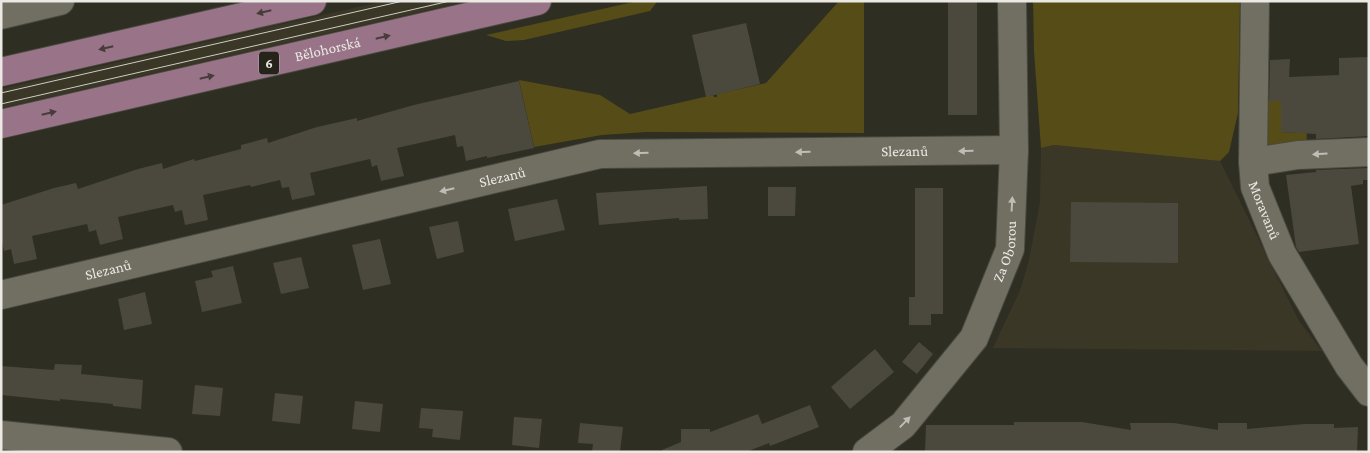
<svg xmlns="http://www.w3.org/2000/svg" width="1370" height="453" font-family="'Crimson Pro',serif">
<style>
.built{fill:#3a3726}
.green{fill:#554c18;fill-rule:evenodd}
.building{fill:#4b493e}
.lines{fill:none;stroke-linecap:round;stroke-linejoin:round}
.minor-casing{stroke:#4a4940;stroke-width:30}
.major-casing{stroke:#4a4940;stroke-width:30}
.minor{stroke:#706f62;stroke-width:28}
.major{stroke:#997488;stroke-width:28}
.tram{stroke:#cecdc6;stroke-width:1}
.oneway{fill:#483c3b}
.oneway2{fill:#bfbeb6}
.labels{text-anchor:middle;stroke-width:4;stroke-linejoin:round;paint-order:stroke}
.shield{fill:#26241a;stroke:#afaea7;stroke-width:1}
.shield-label{font-size:14px;font-weight:bold;fill:#eae9e3}
.street-label{font-size:15px;fill:#eae9e3;stroke:#26241a}
</style>
<rect width="100%" height="100%" fill="#2f2e23"/>
<path class="built" d="M 384,1 L 467,1 L 1,108 L 1,89 Z
M 1054,145 L 1220,161 L 1299,321 L 1322,351 L 993,348 L 1021,288 L 1029,260 L 1040,202 L 1041,148 Z"/>
<path class="green" d="M 638,1 L 657,2 L 650,11 L 524,40 L 506,41 L 486,35 Z
M 839,1 L 864,1 L 864,133 L 646,132 L 602,135 L 534,147 L 519,80 L 600,95 L 630,114 L 713,95 L 714,97 L 717,97 L 717,94 L 766,83 Z
M 1033,1 L 1240,1 L 1238,113 L 1229,152 L 1220,161 L 1054,145 L 1041,148 L 1034,51 Z
M 1306,100 L 1307,149 L 1267,148 L 1261,101 ZM 1281,119 L 1304,133 L 1281,132 Z"/>
<path class="building" d="M 948,1 L 977,1 L 977,115 L 948,115 Z
M 746,23 L 760,84 L 706,97 L 692,35 Z
M 1369,57 L 1369,136 L 1316,139 L 1316,134 L 1281,132 L 1281,101 L 1269,101 L 1270,60 L 1290,59 L 1289,77 L 1339,75 L 1339,58 Z
M 519,81 L 534,148 L 487,158 L 487,156 L 466,161 L 463,146 L 457,147 L 455,135 L 397,148 L 404,176 L 381,181 L 377,165 L 372,167 L 370,159 L 310,173 L 315,195 L 292,200 L 289,187 L 282,188 L 280,180 L 251,187 L 250,185 L 203,195 L 208,220 L 185,225 L 182,210 L 175,212 L 173,205 L 118,217 L 123,239 L 100,245 L 96,230 L 89,232 L 87,224 L 32,236 L 37,259 L 14,264 L 11,249 L 4,251 L 1,238 L 1,205 L 54,188 L 76,183 L 78,189 L 138,169 L 162,163 L 163,169 L 194,159 L 195,161 L 241,149 L 241,145 L 267,138 L 268,143 L 317,127 L 357,118 L 357,121 L 414,105 Z
M 1369,168 L 1369,180 L 1363,180 L 1363,184 L 1351,186 L 1359,244 L 1299,252 L 1296,247 L 1286,175 L 1316,172 L 1316,170 Z
M 707,186 L 708,219 L 679,220 L 679,218 L 599,225 L 596,193 Z
M 768,187 L 796,187 L 795,216 L 768,216 Z
M 915,188 L 943,188 L 943,314 L 931,314 L 931,325 L 909,325 L 909,297 L 915,297 Z
M 557,199 L 565,230 L 515,241 L 508,209 Z
M 1071,202 L 1178,203 L 1178,263 L 1070,262 Z
M 458,221 L 464,252 L 437,259 L 429,227 Z
M 380,239 L 391,284 L 363,290 L 352,245 Z
M 301,257 L 309,288 L 281,294 L 273,263 Z
M 233,266 L 242,303 L 202,312 L 195,281 L 213,277 L 211,271 Z
M 145,292 L 152,324 L 124,330 L 118,299 Z
M 919,342 L 933,354 L 917,374 L 902,362 Z
M 875,349 L 894,372 L 850,409 L 831,387 Z
M 55,364 L 82,365 L 81,374 L 143,380 L 141,409 L 113,406 L 113,404 L 60,399 L 60,401 L 1,395 L 1,366 L 54,370 Z
M 195,385 L 223,388 L 220,416 L 192,414 Z
M 275,393 L 303,396 L 300,424 L 272,421 Z
M 355,401 L 383,404 L 380,432 L 352,429 Z
M 810,405 L 819,427 L 770,446 L 769,443 L 746,452 L 662,452 L 662,450 L 681,442 L 681,429 L 710,429 L 710,432 L 758,414 L 762,424 Z
M 421,408 L 463,411 L 460,440 L 432,437 L 433,429 L 419,428 Z
M 514,417 L 542,419 L 539,448 L 512,445 Z
M 1014,422 L 1082,422 L 1131,430 L 1130,423 L 1174,423 L 1218,430 L 1218,423 L 1247,423 L 1247,429 L 1305,424 L 1334,424 L 1334,428 L 1358,427 L 1357,452 L 925,452 L 926,425 L 1014,425 Z
M 580,423 L 623,427 L 620,452 L 592,452 L 593,444 L 578,443 Z"/>
<g class="lines">
<g class="minor-casing">
<g id="minor">
<path id="s1" d="M 1255,1 L 1253,162 L 1255,187 L 1282,254 L 1349,366 L 1369,392"/>
<path d="M 1,15 L 60,1"/>
<path d="M 1253,162 L 1298,155 L 1369,152"/>
<path id="s2" d="M 1,295 L 600,154 L 1014,150"/>
<path d="M 1,435 L 168,452"/>
<path id="s3" d="M 867,452 L 903,425 L 974,338 L 1010,249 L 1014,150 L 1012,1"/>
</g>
</g>
<g class="major-casing">
<g id="major">
<path d="M 1,72 L 312,1"/>
<path id="s4" d="M 1,124 L 537,1"/>
</g>
</g>
<use href="#minor" class="minor"/>
<use href="#major" class="major"/>
<path class="tram" d="M 1,93 L 403,1
M 1,104 L 450,1"/>
</g>
<defs><path id="oneway-solid" d="M-6-.8H1V-3.2L6.5 0L1 3.2V.8H-6Z" transform="scale(1.25)"/></defs>
<g class="oneway">
<use href="#oneway-solid" transform="translate(264 12) rotate(167)"/>
<use href="#oneway-solid" transform="translate(383 37) rotate(-13)"/>
<use href="#oneway-solid" transform="translate(106 48) rotate(167)"/>
<use href="#oneway-solid" transform="translate(207 77) rotate(-13)"/>
<use href="#oneway-solid" transform="translate(49 113) rotate(-13)"/>
</g>
<g class="oneway2">
<use href="#oneway-solid" transform="translate(966 151) rotate(179)"/>
<use href="#oneway-solid" transform="translate(803 152) rotate(179)"/>
<use href="#oneway-solid" transform="translate(641 153) rotate(179)"/>
<use href="#oneway-solid" transform="translate(1320 154) rotate(177)"/>
<use href="#oneway-solid" transform="translate(447 190) rotate(167)"/>
<use href="#oneway-solid" transform="translate(1012 204) rotate(-87)"/>
<use href="#oneway-solid" transform="translate(905 422) rotate(-46)"/>
</g>
<g class="labels">
<rect class="shield" x="259" y="51.5" width="20" height="23" rx="4"/>
<g class="shield-label">
<text x="269" y="68">6</text>
</g>
<g class="street-label">
<text dy="5" stroke="none"><textPath href="#s4" startOffset="335">Bělohorská</textPath></text>
<text dy="5" stroke="none"><textPath href="#s2" startOffset="920">Slezanů</textPath></text>
<text dy="5" stroke="none"><textPath href="#s2" startOffset="515">Slezanů</textPath></text>
<text dy="5" stroke="none"><textPath href="#s1" startOffset="211">Moravanů</textPath></text>
<text dy="5" stroke="none"><textPath href="#s3" startOffset="250">Za Oborou</textPath></text>
<text dy="5" stroke="none"><textPath href="#s2" startOffset="110">Slezanů</textPath></text>
</g>
</g>
<rect width="1370" height="453" fill="none" stroke="#eae9e3" stroke-width="5"/>
</svg>
